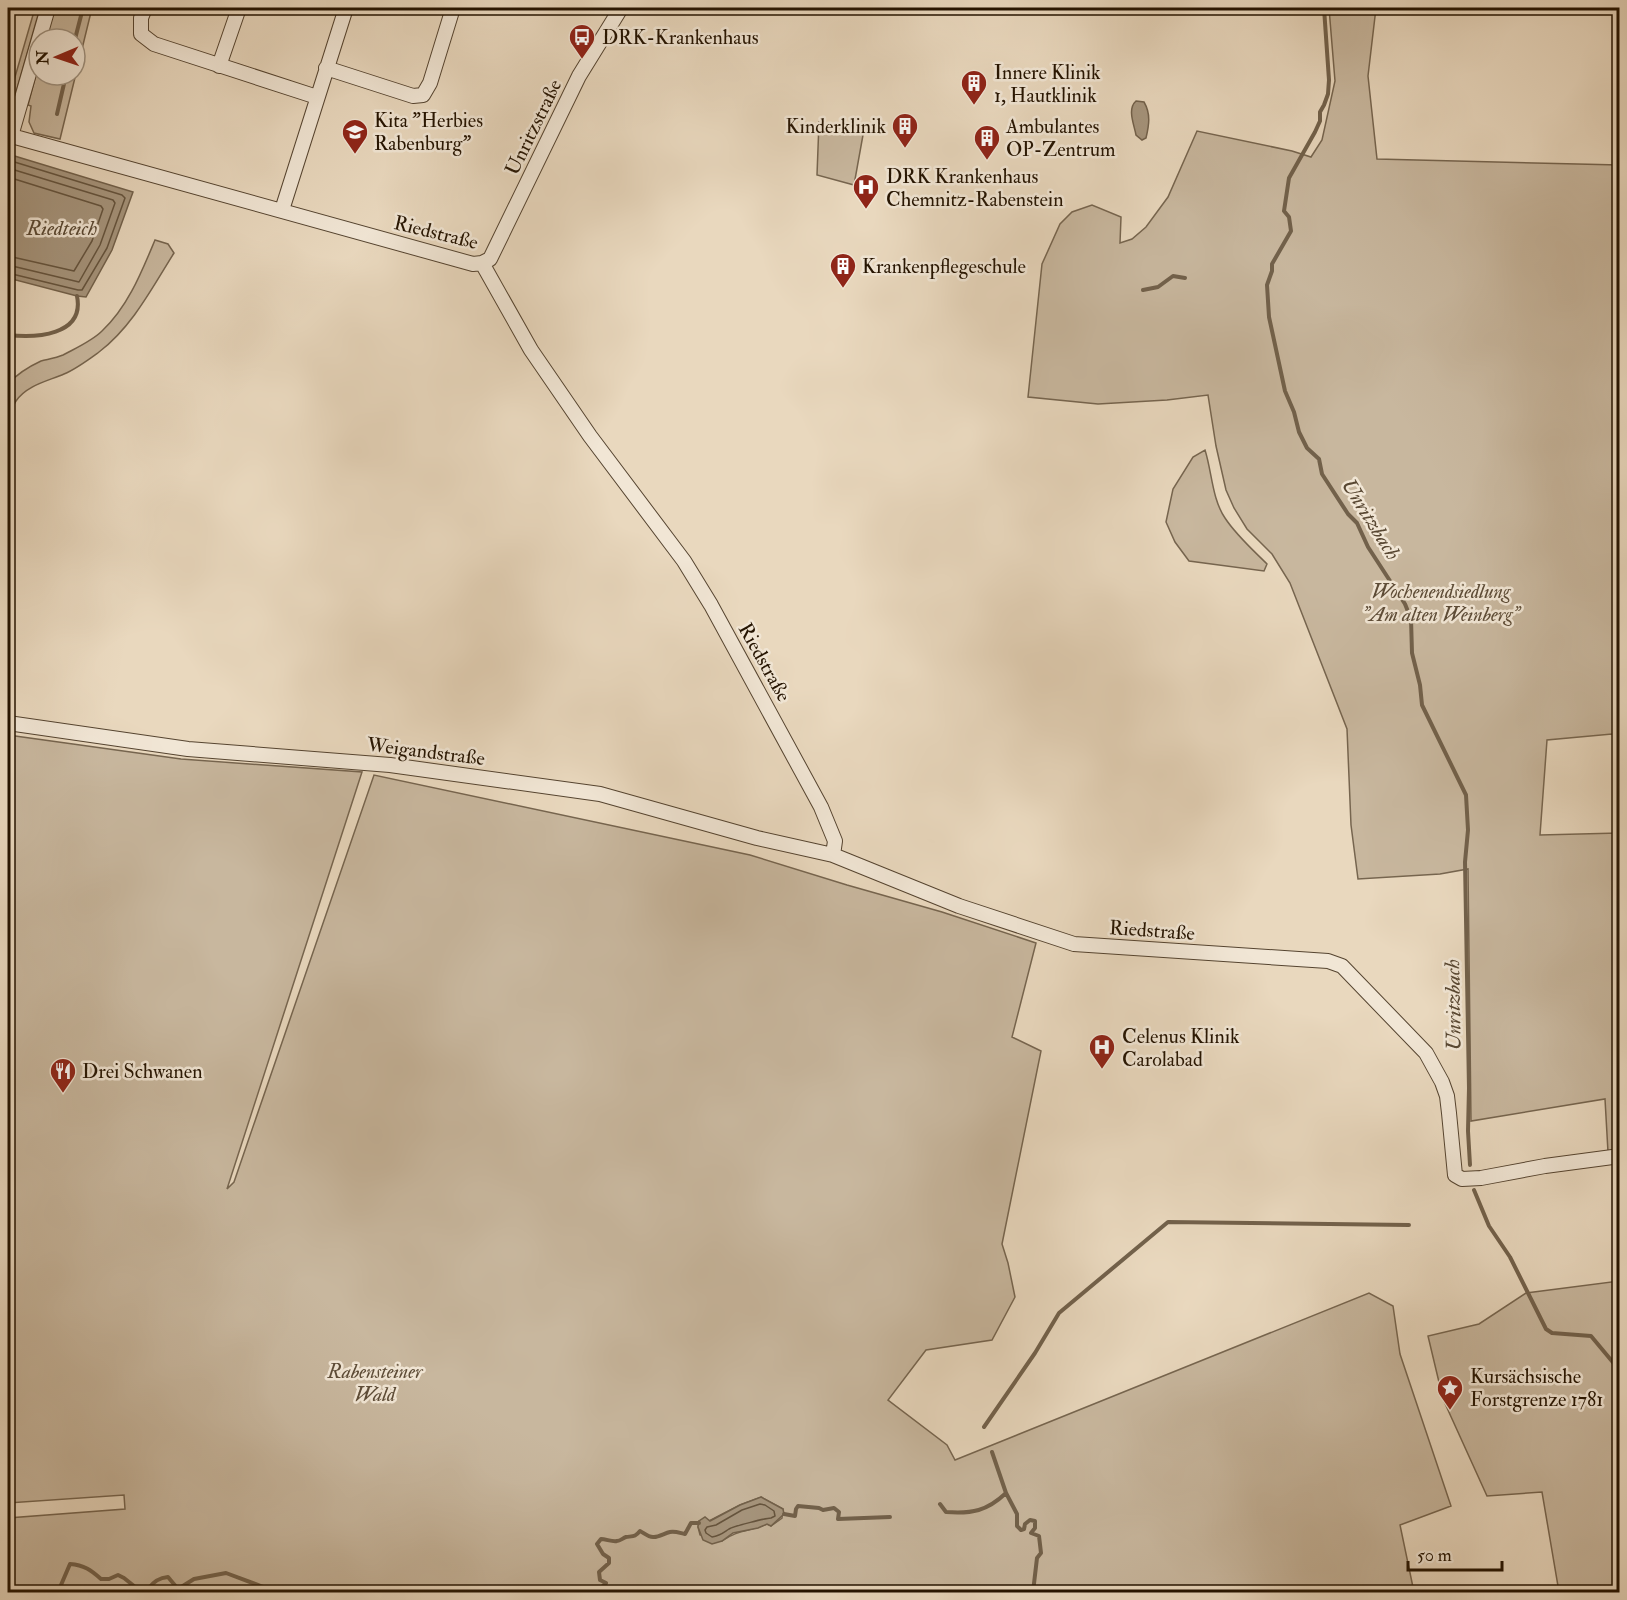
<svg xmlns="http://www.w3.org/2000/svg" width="1627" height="1600" font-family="'IM FELL Double Pica',serif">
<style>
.green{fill:#c8b79e;stroke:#76654f;stroke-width:1.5;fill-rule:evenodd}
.water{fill:#a6957d;stroke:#72614b;stroke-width:1.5}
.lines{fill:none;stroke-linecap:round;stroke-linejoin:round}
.shore{stroke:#65543e;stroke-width:1.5}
.stream{stroke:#72614b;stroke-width:4}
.minor-casing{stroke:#554430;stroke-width:16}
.minor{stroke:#f1e6d5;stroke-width:14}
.labels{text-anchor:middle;stroke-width:5;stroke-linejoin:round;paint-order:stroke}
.poi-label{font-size:20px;fill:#241300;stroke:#f1e6d5;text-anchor:start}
.street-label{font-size:20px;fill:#241300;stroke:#f1e6d5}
.park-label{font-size:20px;font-style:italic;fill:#5d4c37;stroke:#f1e6d5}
.water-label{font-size:21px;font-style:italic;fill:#584732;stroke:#f1e6d5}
</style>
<rect width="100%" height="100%" fill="#e9d8be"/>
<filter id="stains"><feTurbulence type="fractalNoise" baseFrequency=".00333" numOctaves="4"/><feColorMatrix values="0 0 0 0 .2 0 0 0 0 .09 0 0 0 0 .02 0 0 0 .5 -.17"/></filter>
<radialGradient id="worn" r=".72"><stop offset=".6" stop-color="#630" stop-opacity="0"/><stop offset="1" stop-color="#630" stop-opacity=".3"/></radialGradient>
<path class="green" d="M 35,8 L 40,8 L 8,120 L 8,101 Z
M 54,8 L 92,8 L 60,139 L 34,133 L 29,122 L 31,106 L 28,105 L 39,63 L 39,75 L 75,75 L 75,39 L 46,39 Z
M 1329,8 L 1376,8 L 1368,76 L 1377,159 L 1619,165 L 1619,740 L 1612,734 L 1547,740 L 1540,835 L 1619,833 L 1619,1150 L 1608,1152 L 1605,1099 L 1471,1121 L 1468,869 L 1440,874 L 1358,879 L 1351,825 L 1347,729 L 1290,583 L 1272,554 L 1247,529 L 1234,508 L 1226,490 L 1216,446 L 1208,395 L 1167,400 L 1098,404 L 1028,397 L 1042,264 L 1060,224 L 1072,212 L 1092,205 L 1121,217 L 1120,243 L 1132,239 L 1146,227 L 1168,197 L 1197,131 L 1292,151 L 1311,157 L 1322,140 L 1335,81 Z
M 819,122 L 863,135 L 854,185 L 817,175 Z
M 155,240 L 168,244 L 174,253 C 152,288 132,327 99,352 C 88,360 76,369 64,374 C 48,381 27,385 16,401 C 7,413 9,448 8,464 L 8,384 C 17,374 28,367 41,361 C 49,359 56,358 63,355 C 76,348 92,341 102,331 C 128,307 142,271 155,240 Z
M 1205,450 C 1212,472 1212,499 1225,518 C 1236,535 1253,550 1267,564 L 1264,571 L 1189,561 L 1175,542 L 1166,522 L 1173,489 L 1193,457 Z
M 8,735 L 181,759 L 362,772 L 227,1189 L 234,1182 L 374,775 L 750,855 L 847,885 L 942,912 L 1036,943 L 1012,1037 L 1041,1051 L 1002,1244 L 1008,1263 L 1015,1297 L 992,1340 L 926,1350 L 888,1400 L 947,1445 L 955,1460 L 1369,1293 L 1393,1306 L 1400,1354 L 1451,1506 L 1400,1525 L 1414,1592 L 8,1592 L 8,1518 L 125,1509 L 124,1495 L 8,1503 ZM 761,1497 L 783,1509 L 782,1518 L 771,1526 L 767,1524 C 750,1532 739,1529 722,1541 L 700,1535 L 698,1527 L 699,1521 L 709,1521 L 740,1505 Z
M 1619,1281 L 1619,1592 L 1559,1592 L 1542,1492 L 1487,1496 L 1443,1399 L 1428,1336 L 1479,1324 L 1526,1293 Z"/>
<path class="water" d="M 1136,101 L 1144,102 C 1151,114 1149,125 1146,138 L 1142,140 L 1136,135 C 1134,124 1127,109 1136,101 Z
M 8,154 L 133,192 L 112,250 L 86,297 L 77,296 L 8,278 Z
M 761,1497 L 783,1509 L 784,1514 L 771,1526 L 767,1524 L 758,1528 L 733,1533 L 722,1541 L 712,1544 L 703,1540 L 698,1527 L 699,1521 L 705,1517 L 710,1521 L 740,1505 Z"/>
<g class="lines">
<path class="shore" d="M 8,160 L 122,195 L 125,198 L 107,248 L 82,290 L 78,290 L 8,273
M 8,168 L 113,200 L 115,203 L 100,245 L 79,282 L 8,265
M 8,177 L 101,206 L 103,209 L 92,241 L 74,271 L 8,256
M 760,1504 L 765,1505 L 774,1511 L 775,1516 L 771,1518 C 767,1518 734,1526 729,1529 C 723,1533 720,1536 712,1537 L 706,1533 L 705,1530 L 707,1527 L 716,1525 L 742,1510 Z"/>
<path class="stream" d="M 1324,8 L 1329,80 L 1328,94 L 1324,105 L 1320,112 L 1320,121 L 1315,132 L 1289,178 L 1284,211 L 1289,217 L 1291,231 L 1272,264 L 1272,271 L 1267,285 L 1269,317 L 1285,391 L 1294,412 L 1299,432 L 1307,448 L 1319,459 L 1322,474 L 1348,514 L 1357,523 L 1368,547 L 1405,604 L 1411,619 L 1412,653 L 1420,685 L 1422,705 L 1466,795 L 1468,830 L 1465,862 L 1469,1088 L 1468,1131 L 1470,1165
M 75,39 L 83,8
M 57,114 L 66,75
M 1143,290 L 1158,287 L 1173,276 L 1185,278
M 8,335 C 35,338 85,336 77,296
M 1474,1190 L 1489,1226 L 1510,1257 L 1546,1329 L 1552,1333 L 1591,1336 L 1616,1366 L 1620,1366
M 984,1427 L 1035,1353 L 1059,1313 L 1168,1222 L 1409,1225
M 992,1452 L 1006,1493 L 1017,1514 L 1017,1526 L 1021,1530 L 1024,1529 L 1025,1524 L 1030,1520 L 1035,1521 L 1035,1528 L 1031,1533 L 1039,1536 L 1041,1553 L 1037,1558 L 1033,1592
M 940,1504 L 946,1512 C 972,1514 987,1511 1006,1493
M 784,1514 L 795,1516 L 796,1509 L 798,1506 L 819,1508 L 823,1510 L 834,1508 L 839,1512 L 838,1519 L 890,1517
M 58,1592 L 70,1564 C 84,1565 91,1570 101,1579 L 109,1579 L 118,1575 L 124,1578 L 139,1590 L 149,1588 C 154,1581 159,1578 168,1577 L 178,1589 L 194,1579 L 226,1573 L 266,1588 L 275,1588 L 288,1592
M 292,1592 L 303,1592
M 510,1592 L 514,1590 L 522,1592
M 597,1592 L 606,1583 L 600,1580 L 599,1572 L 609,1563 L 609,1558 L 603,1554 L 597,1544 L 601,1539 C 606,1539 612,1542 617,1541 C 620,1541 623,1538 626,1537 C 634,1536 635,1537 640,1531 C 644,1533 649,1538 654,1537 C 659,1537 665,1533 670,1532 C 675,1531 680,1533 685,1534 L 691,1523 L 699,1523"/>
<g class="minor-casing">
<path id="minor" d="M 145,8 L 141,18 L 141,34 L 154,44 L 317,97
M 219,66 L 239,8
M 326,68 L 413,96 L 423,95 L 430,83 L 453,8
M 8,135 L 473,264 L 482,263 L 490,259 L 579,76 L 621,8
M 11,136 L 48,8
M 282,210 L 346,8
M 482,263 L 531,350 L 590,436 L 684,561 L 711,605 L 821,807 L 835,841 L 833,855
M 8,723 L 188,749 L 390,765 L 600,794 L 757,838 L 833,855 L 959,906 L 1074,944 L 1328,961 L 1342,966 L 1426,1053 L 1442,1082 L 1447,1096 L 1449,1113 L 1455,1175 L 1462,1179 L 1481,1178 L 1545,1166 L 1620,1156"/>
</g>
<use href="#minor" class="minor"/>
</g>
<defs>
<g id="bus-pin" transform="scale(1.35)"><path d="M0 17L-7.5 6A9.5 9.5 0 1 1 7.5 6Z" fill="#8f2418" stroke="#f1e6d5"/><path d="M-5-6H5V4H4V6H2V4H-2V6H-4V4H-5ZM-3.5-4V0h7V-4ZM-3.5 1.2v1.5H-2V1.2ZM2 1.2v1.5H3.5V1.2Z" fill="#fff"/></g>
<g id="building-pin" transform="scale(1.35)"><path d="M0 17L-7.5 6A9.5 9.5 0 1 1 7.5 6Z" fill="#8f2418" stroke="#f1e6d5"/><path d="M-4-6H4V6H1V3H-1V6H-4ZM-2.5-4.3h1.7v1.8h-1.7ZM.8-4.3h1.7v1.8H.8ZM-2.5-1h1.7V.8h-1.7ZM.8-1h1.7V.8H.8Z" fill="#fff"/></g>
<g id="school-pin" transform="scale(1.35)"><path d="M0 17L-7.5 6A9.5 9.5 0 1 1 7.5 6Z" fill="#8f2418" stroke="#f1e6d5"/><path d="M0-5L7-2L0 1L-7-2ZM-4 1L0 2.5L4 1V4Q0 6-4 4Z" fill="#fff"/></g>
<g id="hospital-pin" transform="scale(1.35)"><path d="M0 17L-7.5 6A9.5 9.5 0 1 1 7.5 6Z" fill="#8f2418" stroke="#f1e6d5"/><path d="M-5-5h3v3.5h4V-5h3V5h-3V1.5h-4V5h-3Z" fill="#fff"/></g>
<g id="restaurant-pin" transform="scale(1.35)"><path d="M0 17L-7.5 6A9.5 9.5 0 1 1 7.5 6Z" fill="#8f2418" stroke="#f1e6d5"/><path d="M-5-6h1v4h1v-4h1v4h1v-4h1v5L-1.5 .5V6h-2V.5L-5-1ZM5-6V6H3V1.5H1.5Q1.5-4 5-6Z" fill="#fff"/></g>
<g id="sight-pin" transform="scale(1.35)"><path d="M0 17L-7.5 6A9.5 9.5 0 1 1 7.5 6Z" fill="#8f2418" stroke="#f1e6d5"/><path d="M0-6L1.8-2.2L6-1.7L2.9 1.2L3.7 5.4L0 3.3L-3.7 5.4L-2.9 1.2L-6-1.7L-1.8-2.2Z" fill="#fff"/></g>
</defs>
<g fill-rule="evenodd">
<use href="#bus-pin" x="582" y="37"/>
<use href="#building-pin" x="974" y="83"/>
<use href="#building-pin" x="905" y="126"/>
<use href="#school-pin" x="355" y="132"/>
<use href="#building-pin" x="987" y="138"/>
<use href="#hospital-pin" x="866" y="187"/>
<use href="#building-pin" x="843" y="266"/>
<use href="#hospital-pin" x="1102" y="1047"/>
<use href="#restaurant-pin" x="63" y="1071"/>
<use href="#sight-pin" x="1450" y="1388"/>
</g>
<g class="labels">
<g class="poi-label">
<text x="602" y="44">DRK-Krankenhaus</text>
<text x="994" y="79">Innere Klinik<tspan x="994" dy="23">1, Hautklinik</tspan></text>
<text x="374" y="127">Kita "Herbies<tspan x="374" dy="23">Rabenburg"</tspan></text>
<text x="886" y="133" text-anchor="end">Kinderklinik</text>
<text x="1006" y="133">Ambulantes<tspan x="1006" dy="23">OP-Zentrum</tspan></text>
<text x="886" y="183">DRK Krankenhaus<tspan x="886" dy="23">Chemnitz-Rabenstein</tspan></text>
<text x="862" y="273">Krankenpflegeschule</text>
<text x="1122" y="1043">Celenus Klinik<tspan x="1122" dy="23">Carolabad</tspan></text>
<text x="82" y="1078">Drei Schwanen</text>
<text x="1470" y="1383">Kursächsische<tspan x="1470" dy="23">Forstgrenze 1781</tspan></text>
</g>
<g class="street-label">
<text transform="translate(533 127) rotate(-64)" y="7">Unritzstraße</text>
<text transform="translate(436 232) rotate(14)" y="7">Riedstraße</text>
<text transform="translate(765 662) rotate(61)" y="7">Riedstraße</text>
<text transform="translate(426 751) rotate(7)" y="7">Weigandstraße</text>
<text transform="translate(1152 930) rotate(4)" y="7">Riedstraße</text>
</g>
<g class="park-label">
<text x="1441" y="598">Wochenendsiedlung<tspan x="1441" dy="23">"Am alten Weinberg"</tspan></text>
<text x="375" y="1378">Rabensteiner<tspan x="375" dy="23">Wald</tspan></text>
</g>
<g class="water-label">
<text x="62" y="235">Riedteich</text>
<text transform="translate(1371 519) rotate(58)" y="7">Unritzbach</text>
<text transform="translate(1453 1005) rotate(-91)" y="7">Unritzbach</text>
</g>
</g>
<rect width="1627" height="1600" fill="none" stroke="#e9d8be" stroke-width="30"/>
<rect x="9" y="9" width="1609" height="1582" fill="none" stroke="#241300" stroke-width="3"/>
<rect x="15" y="15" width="1597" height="1570" fill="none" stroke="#241300" stroke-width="1.5"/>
<g transform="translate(57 57) rotate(268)"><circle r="28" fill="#f1e6d5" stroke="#9f9280" stroke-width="1.5"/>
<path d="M0-4.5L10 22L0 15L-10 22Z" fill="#8f2418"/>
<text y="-9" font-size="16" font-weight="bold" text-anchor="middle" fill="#241300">N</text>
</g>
<path d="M1408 1561v9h94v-9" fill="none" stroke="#241300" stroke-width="3"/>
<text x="1417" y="1561" font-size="18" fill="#241300" stroke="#f1e6d5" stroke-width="4.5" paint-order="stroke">50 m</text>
<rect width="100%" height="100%" filter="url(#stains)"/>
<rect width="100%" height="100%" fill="url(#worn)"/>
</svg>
